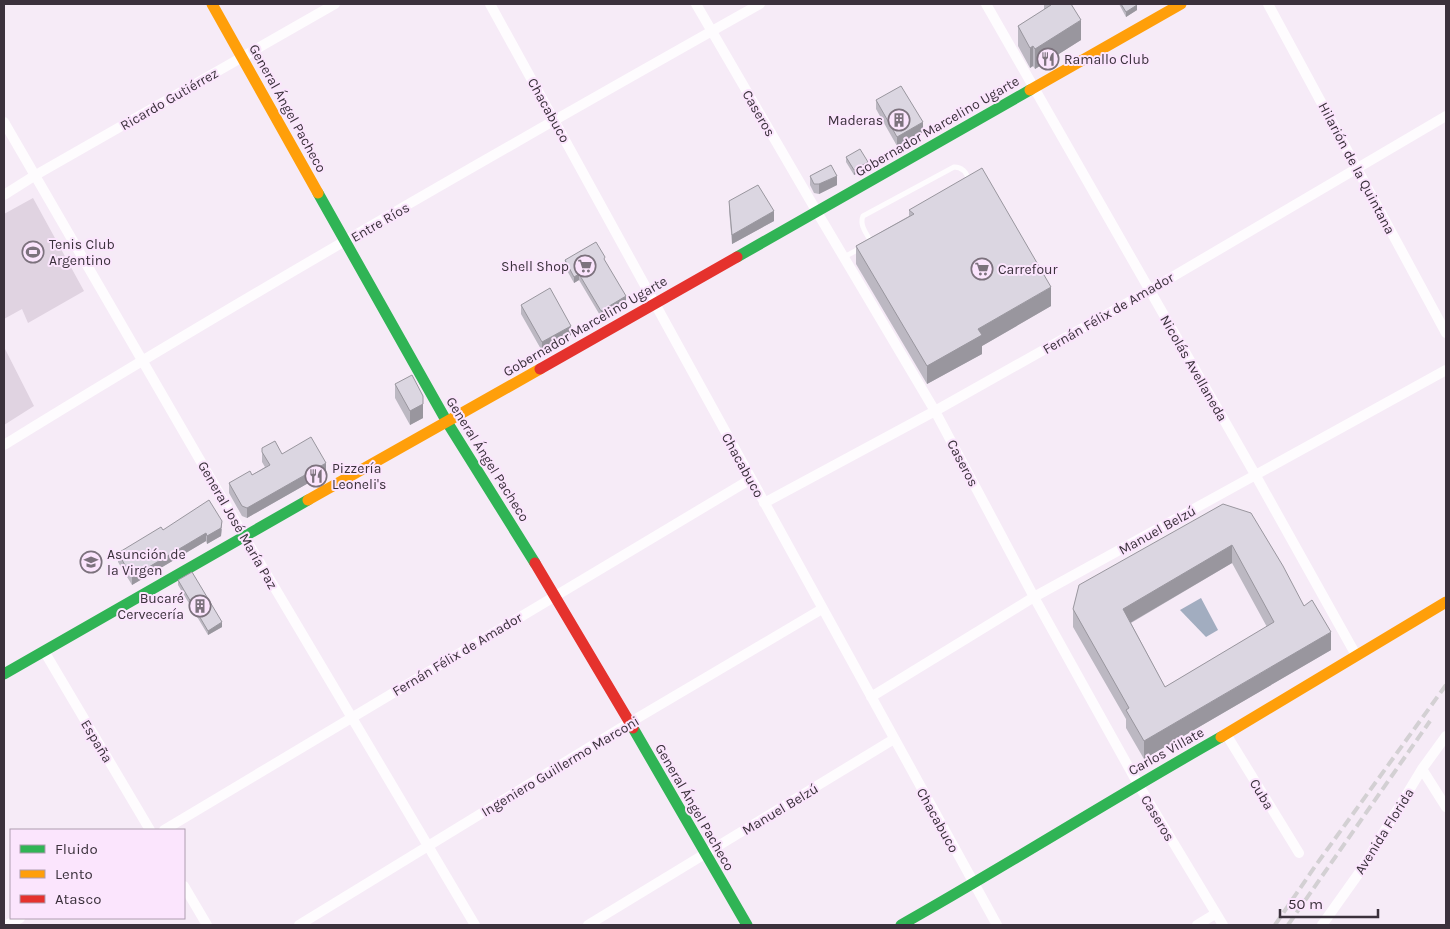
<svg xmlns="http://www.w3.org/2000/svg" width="1450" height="929" font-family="Karla,sans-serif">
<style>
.green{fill:#e0d3e1}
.water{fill:#a2adc0}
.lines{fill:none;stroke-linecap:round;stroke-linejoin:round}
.lane{stroke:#fefcfe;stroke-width:5}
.street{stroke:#fefcfe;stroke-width:10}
.fast{stroke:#30b455;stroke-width:11}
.slow{stroke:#ff9f0a;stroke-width:11}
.jam{stroke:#e5322d;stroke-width:11}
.rail{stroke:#d3d0d3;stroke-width:4;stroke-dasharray:10 5;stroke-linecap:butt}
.wall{fill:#bcb8c2;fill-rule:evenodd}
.shaded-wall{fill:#99969e}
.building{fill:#dbd6e1;stroke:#99969e;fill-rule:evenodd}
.labels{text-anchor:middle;stroke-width:4;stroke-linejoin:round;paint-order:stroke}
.poi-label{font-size:14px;fill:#3b313c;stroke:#fbe5fd;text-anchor:start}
.street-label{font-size:14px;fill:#3b313c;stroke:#fbe5fd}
</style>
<rect width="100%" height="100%" fill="#f6ebf7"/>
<path class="green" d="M 33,198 L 84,291 L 28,323 L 22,309 L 4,319 L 4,214 Z
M 4,347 L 34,406 L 4,425 Z"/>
<path class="water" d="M 1201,598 L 1218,630 L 1206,637 L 1180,610 Z"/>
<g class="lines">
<path class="lane" d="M 871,242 C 867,234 859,225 863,216 L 954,167 C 963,167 967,173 969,181
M 844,257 L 861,248"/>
<path class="street" d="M 490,4 L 997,925
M 696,4 L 817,212 L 935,411 L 1034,597 L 1138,784 L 1223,925
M 986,4 L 1256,476 L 1356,655
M 1268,4 L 1446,333
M 4,122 L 244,536 L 475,925
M 4,195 L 34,176 L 335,4
M 4,445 C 252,292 506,147 760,4
M 764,503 L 935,411 L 1150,290 L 1446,116
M 44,651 L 150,830
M 871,697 L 1034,597 L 1446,370
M 1226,734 L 1299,853
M 1422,769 L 1446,807
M 164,830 L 751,479
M 184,886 L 207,925
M 7,925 L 20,918
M 299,925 L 629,723 L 822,609
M 588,925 L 894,739
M 1197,925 L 1215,914
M 1322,925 L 1359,873 L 1422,769 L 1446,736"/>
<path class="fast" d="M 318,193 L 447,422 L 535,563
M 737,257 L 1030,90
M 4,674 L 308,500
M 633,728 L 747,925
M 901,925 C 1009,864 1113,798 1221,737"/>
<path class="slow" d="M 212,4 L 318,193
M 1030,90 L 1181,4
M 308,500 L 540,369
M 1221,737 L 1446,602"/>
<path class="jam" d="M 540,369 L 737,257
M 535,563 L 633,728"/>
<path class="rail" d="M 1275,925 L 1316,865 L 1446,685
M 1288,925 L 1430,721"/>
</g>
<path class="wall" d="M 1044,4 L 1071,4 L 1081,40 L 1035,69 L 1033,66 L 1030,68 L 1018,46 L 1018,26 L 1044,10 Z
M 1119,4 L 1136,4 L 1137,10 L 1126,17 Z
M 876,100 L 923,132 L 897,146 L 876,109 Z
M 846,157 L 868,167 L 854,175 L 846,162 Z
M 810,176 L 837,185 L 819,194 L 814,193 L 810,185 Z
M 729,201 L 774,221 L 732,244 L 729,211 Z
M 909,210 L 1051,306 L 982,346 L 982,354 L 927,384 L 856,264 L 856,246 L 909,216 Z
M 565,260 L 605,261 L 626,303 L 601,317 L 579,280 L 574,283 L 565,267 Z
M 521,305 L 571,335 L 542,351 L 521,314 Z
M 395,384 L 423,410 L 423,418 L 410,425 L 395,398 Z
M 262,448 L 282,454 L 326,473 L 247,518 L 242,516 L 229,493 L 229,483 L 252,475 L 265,467 L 262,462 Z
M 1223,504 L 1304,606 L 1331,650 L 1144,759 L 1126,728 L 1126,719 L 1073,627 L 1073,609 ZM 1232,563 L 1267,627 L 1165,687 L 1131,623 Z
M 222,529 L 221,536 L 207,544 L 206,541 L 132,585 L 118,562 L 118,553 Z
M 178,580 L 222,627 L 208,635 L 178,585 Z"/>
<path class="shaded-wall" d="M 1137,5 L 1137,10 L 1126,17 L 1126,12 Z
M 1081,20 L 1081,40 L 1035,69 L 1035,49 Z
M 1033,46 L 1033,66 L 1030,68 L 1030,48 Z
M 923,122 L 923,132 L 897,146 L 897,137 Z
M 868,162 L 868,167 L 854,175 L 854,170 Z
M 837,176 L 837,185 L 819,194 L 819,184 Z
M 774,211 L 774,221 L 732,244 L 732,235 Z
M 579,274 L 579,280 L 574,283 L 574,277 Z
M 1051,287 L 1051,306 L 982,346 L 982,354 L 927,384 L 927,366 L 978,329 Z
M 626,296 L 626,303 L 601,317 L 601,311 Z
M 571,326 L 571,335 L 542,351 L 542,342 Z
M 423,396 L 423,418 L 410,425 L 410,411 Z
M 326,463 L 326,473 L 247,518 L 247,508 Z
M 222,521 L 221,536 L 207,544 L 207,536 Z
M 206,533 L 206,541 L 132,585 L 132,577 Z
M 1232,545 L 1232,563 L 1123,627 L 1123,609 Z
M 222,622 L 222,627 L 208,635 L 208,631 Z
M 1331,632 L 1331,650 L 1144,759 L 1144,741 Z"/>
<path class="building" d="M 1050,4 L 1071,4 L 1081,20 L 1035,49 L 1033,46 L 1030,48 L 1018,26 L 1051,5 Z
M 1121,4 L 1136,4 L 1137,5 L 1126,12 Z
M 901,86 L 923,122 L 897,137 L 876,100 Z
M 860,149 L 868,162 L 854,170 L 846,157 Z
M 831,165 L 837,176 L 819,184 L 814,184 L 810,176 Z
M 982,168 L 1051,287 L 978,329 L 982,335 L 927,366 L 856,246 L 914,214 L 909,210 Z
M 758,185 L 774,211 L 732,235 L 729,201 Z
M 596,242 L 605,257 L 604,259 L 626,296 L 601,311 L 579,274 L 574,277 L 565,260 Z
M 550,288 L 571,326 L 542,342 L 521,305 Z
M 412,375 L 423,396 L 423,404 L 410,411 L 395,384 Z
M 311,437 L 326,463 L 247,508 L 242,506 L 229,483 L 250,471 L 252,475 L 270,465 L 262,452 L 262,448 L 275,441 L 282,454 Z
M 209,500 L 222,521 L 221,528 L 207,536 L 206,533 L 132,577 L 118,553 L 161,527 L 163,530 Z
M 1223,504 L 1251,513 L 1283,566 L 1304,606 L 1312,600 L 1331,632 L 1144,741 L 1126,710 L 1129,708 L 1073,609 L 1079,585 ZM 1232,545 L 1274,622 L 1165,687 L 1123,609 Z
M 192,572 L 222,622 L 208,631 L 178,580 Z"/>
<defs>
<g id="restaurant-ring" transform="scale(1.125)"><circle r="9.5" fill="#fbe5fd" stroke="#7c727d" stroke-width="1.5"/><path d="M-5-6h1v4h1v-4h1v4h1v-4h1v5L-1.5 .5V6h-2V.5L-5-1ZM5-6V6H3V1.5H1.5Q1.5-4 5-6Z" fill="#7c727d"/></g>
<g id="building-ring" transform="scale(1.125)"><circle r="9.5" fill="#fbe5fd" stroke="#7c727d" stroke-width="1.5"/><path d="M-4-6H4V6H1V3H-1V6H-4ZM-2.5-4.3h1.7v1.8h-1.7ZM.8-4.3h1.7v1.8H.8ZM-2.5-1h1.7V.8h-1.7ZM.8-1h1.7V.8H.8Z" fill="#7c727d"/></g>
<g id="stadium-ring" transform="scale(1.125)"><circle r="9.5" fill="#fbe5fd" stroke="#7c727d" stroke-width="1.5"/><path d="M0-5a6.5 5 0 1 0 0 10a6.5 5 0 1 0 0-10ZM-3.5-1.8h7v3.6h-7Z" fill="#7c727d"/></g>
<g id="supermarket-ring" transform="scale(1.125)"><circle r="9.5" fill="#fbe5fd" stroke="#7c727d" stroke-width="1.5"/><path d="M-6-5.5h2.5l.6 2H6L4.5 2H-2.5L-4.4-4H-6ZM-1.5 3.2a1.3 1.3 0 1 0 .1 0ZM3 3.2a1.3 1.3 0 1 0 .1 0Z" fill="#7c727d"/></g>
<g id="school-ring" transform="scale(1.125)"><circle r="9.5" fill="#fbe5fd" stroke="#7c727d" stroke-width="1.5"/><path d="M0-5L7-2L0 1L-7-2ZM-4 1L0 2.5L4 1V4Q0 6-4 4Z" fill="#7c727d"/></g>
</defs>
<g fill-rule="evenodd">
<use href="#restaurant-ring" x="1048" y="59"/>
<use href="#building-ring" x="899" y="120"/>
<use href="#stadium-ring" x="33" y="252"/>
<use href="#supermarket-ring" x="585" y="266"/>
<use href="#supermarket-ring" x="982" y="269"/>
<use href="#restaurant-ring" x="316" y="476"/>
<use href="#school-ring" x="91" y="562"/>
<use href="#building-ring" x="200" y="606"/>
</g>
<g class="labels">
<g class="poi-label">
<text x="1064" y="64">Ramallo Club</text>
<text x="883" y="125" text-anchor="end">Maderas</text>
<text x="49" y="249">Tenis Club<tspan x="49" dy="16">Argentino</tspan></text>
<text x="569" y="271" text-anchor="end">Shell Shop</text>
<text x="998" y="274">Carrefour</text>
<text x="332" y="473">Pizzería<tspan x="332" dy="16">Leoneli's</tspan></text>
<text x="107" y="559">Asunción de<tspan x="107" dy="16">la Virgen</tspan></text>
<text x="184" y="603" text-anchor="end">Bucaré<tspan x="184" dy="16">Cervecería</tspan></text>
</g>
<g class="street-label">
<text transform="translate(169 99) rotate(-30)" y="5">Ricardo Gutiérrez</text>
<text transform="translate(288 108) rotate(61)" y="5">General Ángel Pacheco</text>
<text transform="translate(549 110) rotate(61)" y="5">Chacabuco</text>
<text transform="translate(759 113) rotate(60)" y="5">Caseros</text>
<text transform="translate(937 126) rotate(-30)" y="5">Gobernador Marcelino Ugarte</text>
<text transform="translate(1357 168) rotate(62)" y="5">Hilarión de la Quintana</text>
<text transform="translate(380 222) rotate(-30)" y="5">Entre Ríos</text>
<text transform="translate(1108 313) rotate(-30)" y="5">Fernán Félix de Amador</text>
<text transform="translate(585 326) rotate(-30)" y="5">Gobernador Marcelino Ugarte</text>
<text transform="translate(1194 368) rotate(60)" y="5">Nicolás Avellaneda</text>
<text transform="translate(488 459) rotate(58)" y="5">General Ángel Pacheco</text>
<text transform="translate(963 463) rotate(62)" y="5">Caseros</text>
<text transform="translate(743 465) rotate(61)" y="5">Chacabuco</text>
<text transform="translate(238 525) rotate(60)" y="5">General José María Paz</text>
<text transform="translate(1157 530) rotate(-29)" y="5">Manuel Belzú</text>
<text transform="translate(457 654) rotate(-31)" y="5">Fernán Félix de Amador</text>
<text transform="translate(97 741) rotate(59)" y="5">España</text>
<text transform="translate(1166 751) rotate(-29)" y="5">Carlos Villate</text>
<text transform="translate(560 766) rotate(-31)" y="5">Ingeniero Guillermo Marconi</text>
<text transform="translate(1262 794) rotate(59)" y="5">Cuba</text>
<text transform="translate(695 807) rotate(60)" y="5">General Ángel Pacheco</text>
<text transform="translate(780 809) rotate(-31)" y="5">Manuel Belzú</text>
<text transform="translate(1158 818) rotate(59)" y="5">Caseros</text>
<text transform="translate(938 820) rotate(61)" y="5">Chacabuco</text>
<text transform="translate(1384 831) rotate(-58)" y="5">Avenida Florida</text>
</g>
</g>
<rect width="1450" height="929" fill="none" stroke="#3b313c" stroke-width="10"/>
<rect x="10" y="829" width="175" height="90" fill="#fbe5fd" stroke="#ae9db0"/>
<rect x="20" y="845" width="25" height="8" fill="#30b455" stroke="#ae9db0"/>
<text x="55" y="854" font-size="15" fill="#3b313c">Fluido</text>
<rect x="20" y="870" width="25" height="8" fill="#ff9f0a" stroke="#ae9db0"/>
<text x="55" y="879" font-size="15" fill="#3b313c">Lento</text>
<rect x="20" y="895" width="25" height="8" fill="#e5322d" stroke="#ae9db0"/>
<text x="55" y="904" font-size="15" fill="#3b313c">Atasco</text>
<path d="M1280 909v8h98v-8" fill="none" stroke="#3b313c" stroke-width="2.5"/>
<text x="1288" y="909" font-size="15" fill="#3b313c" stroke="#fbe5fd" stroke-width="4" paint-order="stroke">50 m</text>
</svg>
